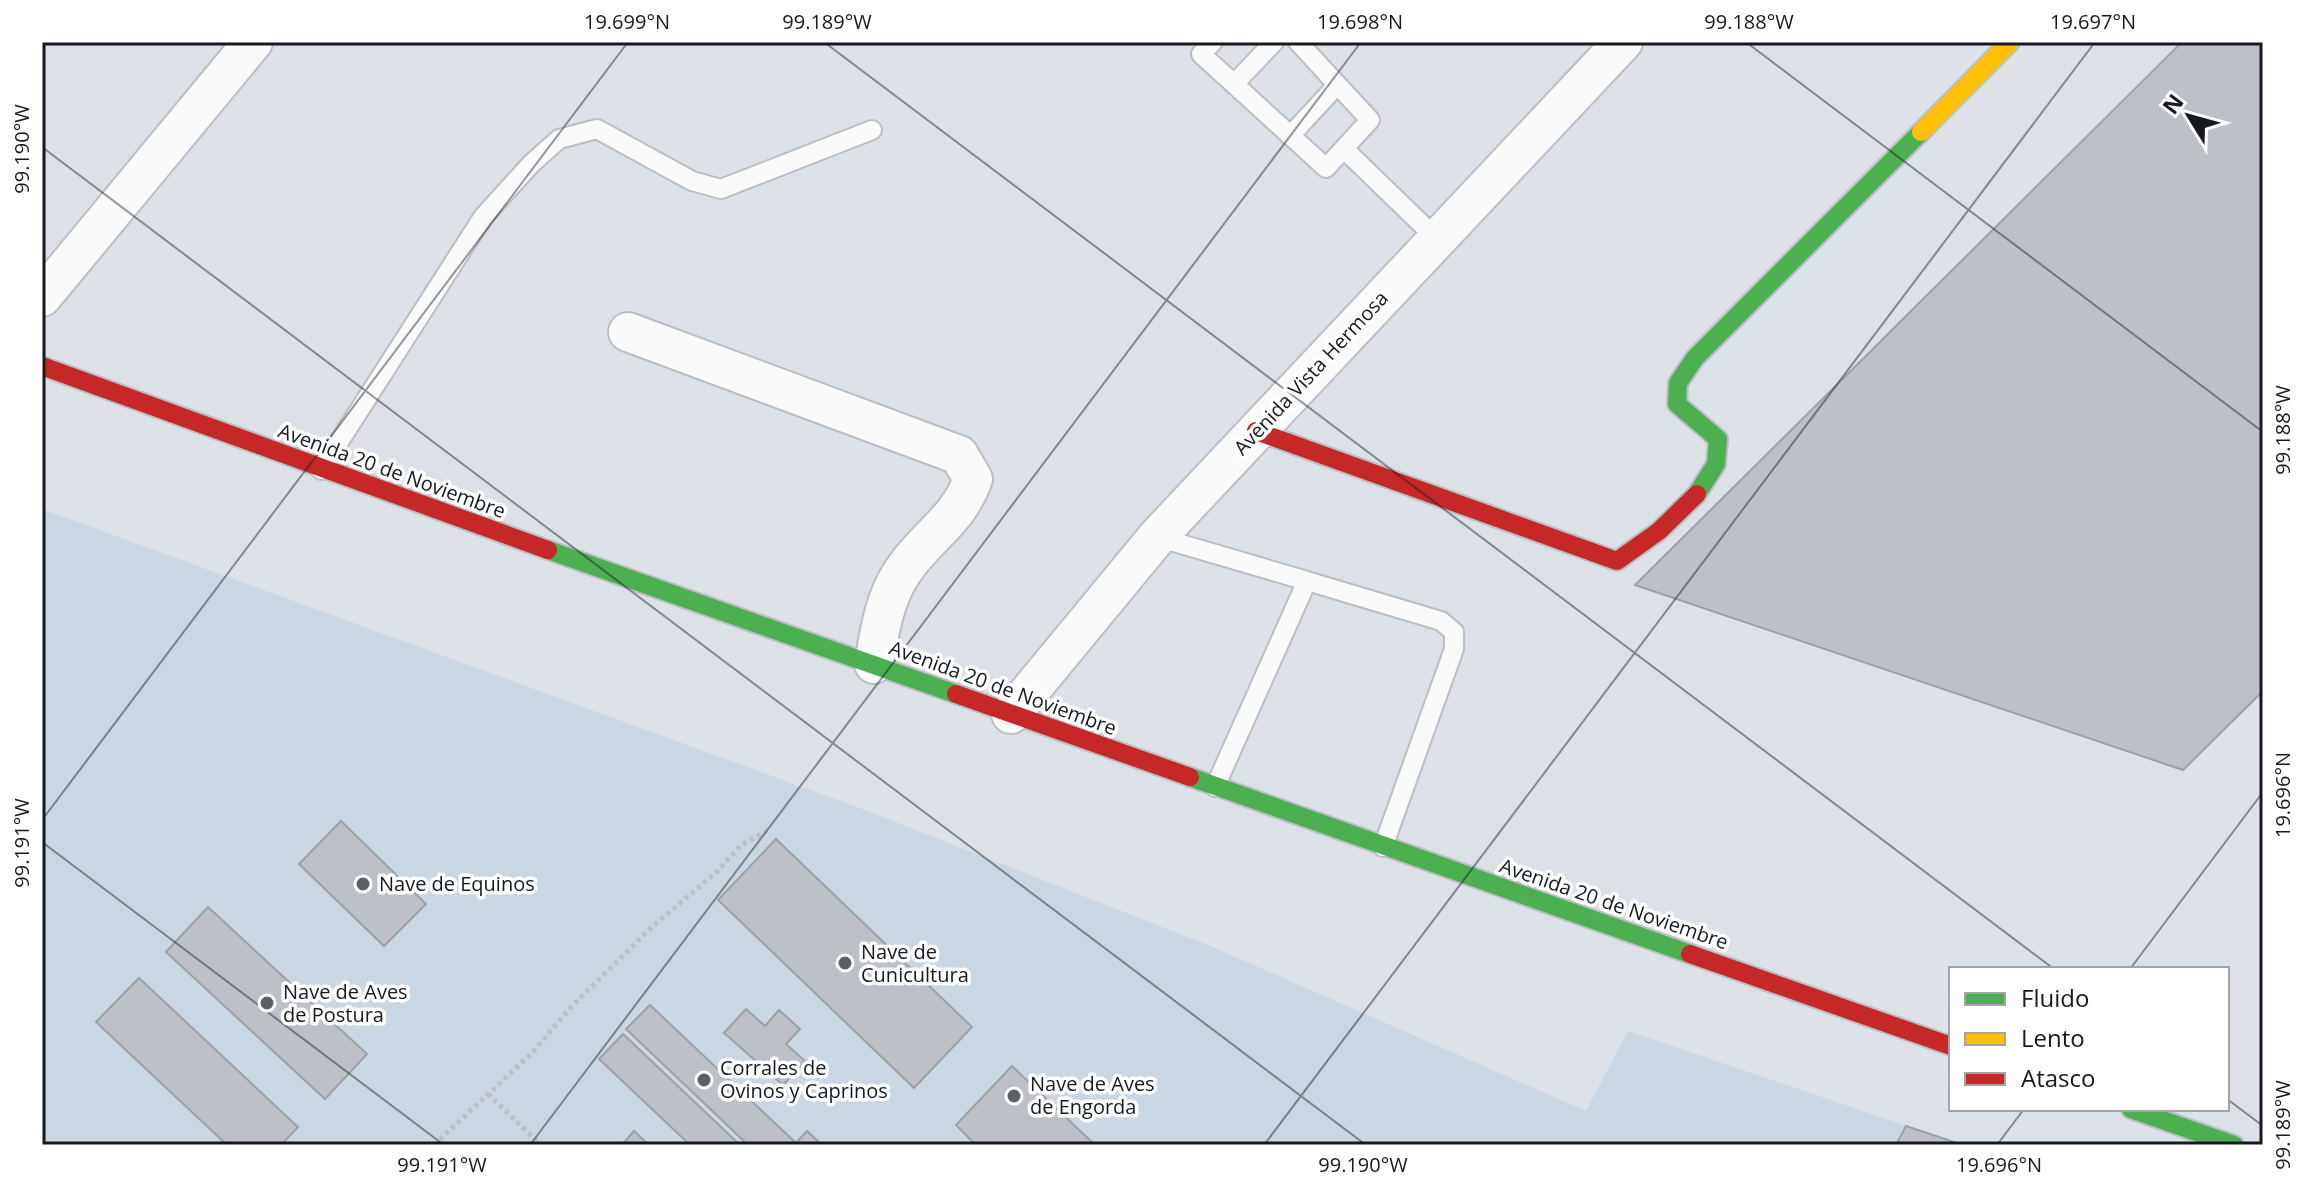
<svg xmlns="http://www.w3.org/2000/svg" width="2305" height="1187" font-family="'Open Sans',sans-serif">
<style>
.built{fill:#cad6e1}
.building{fill:#bdc1c7;stroke:#9da1a6;stroke-width:2}
.lines{fill:none;stroke-linecap:round;stroke-linejoin:round}
.lane-casing{stroke:#babfc3;stroke-width:22}
.street-casing{stroke:#babfc3;stroke-width:42}
.fast-casing{stroke:#babfc3;stroke-width:22}
.slow-casing{stroke:#babfc3;stroke-width:22}
.jam-casing{stroke:#babfc3;stroke-width:22}
.path{stroke:#bec1c3;stroke-width:5;stroke-dasharray:4 4;stroke-linecap:butt}
.lane{stroke:#fafafb;stroke-width:18}
.street{stroke:#fafafb;stroke-width:38}
.fast{stroke:#4caf50;stroke-width:18}
.slow{stroke:#ffc107;stroke-width:18}
.jam{stroke:#c62828;stroke-width:18}
.ticks{fill:none;stroke:#161a1e;stroke-width:2;stroke-opacity:0.45}
.poi-dot{fill:#5b6064;stroke:#fff;stroke-width:3}
.labels{text-anchor:middle;stroke-width:7;stroke-linejoin:round;paint-order:stroke}
.street-label{font-size:20px;fill:#161a1e;stroke:#fff}
.poi-label{font-size:20px;fill:#161a1e;stroke:#fff;text-anchor:start}
.neatline{fill:none;stroke:#161a1e;stroke-width:3}
.ticks-label{font-size:20px;text-anchor:middle;fill:#161a1e}
</style>
<rect width="100%" height="100%" fill="#dbe1e7"/>
<path class="built" d="M 42,509 L 865,810 L 1208,945 L 1586,1111 L 1628,1031 L 1963,1145 L 42,1145 Z"/>
<path class="building" d="M 2182,42 L 2263,42 L 2263,691 L 2183,770 L 1635,585 Z
M 341,821 L 426,904 L 384,946 L 299,864 Z
M 776,839 L 972,1027 L 914,1088 L 718,900 Z
M 208,907 L 367,1054 L 325,1099 L 166,952 Z
M 139,978 L 298,1127 L 281,1145 L 227,1145 L 96,1022 Z
M 650,1005 L 796,1143 L 807,1131 L 822,1145 L 748,1145 L 626,1029 Z
M 746,1009 L 765,1026 L 779,1010 L 800,1029 L 786,1044 L 805,1061 L 783,1085 L 724,1033 Z
M 623,1034 L 740,1145 L 690,1145 L 599,1059 Z
M 1012,1066 L 1095,1145 L 976,1145 L 956,1125 Z
M 1906,1126 L 1963,1145 L 1896,1145 Z
M 634,1131 L 649,1145 L 622,1145 Z"/>
<g class="lines">
<g class="lane-casing">
<path id="lane" d="M 1213,42 L 1201,54 L 1326,168 L 1370,120 L 1298,42
M 1234,84 L 1274,42
M 1290,136 L 1337,85
M 1344,149 L 1437,239
M 321,470 L 483,217 L 531,164 L 559,139 L 597,129 L 692,181 L 721,189 L 872,130
M 1157,537 L 1307,581
M 1215,787 L 1307,581 L 1441,621 L 1454,632 L 1454,649 L 1383,847"/>
</g>
<g class="street-casing">
<path id="street" d="M 42,297 L 253,42
M 628,332 L 959,455 L 973,479 C 957,523 925,536 901,574 C 884,600 879,634 874,664
M 1011,714 L 1157,537 L 1623,42"/>
</g>
<g class="fast-casing">
<path id="fast" d="M 1697,494 L 1716,464 L 1718,439 L 1677,404 L 1678,383 L 1695,358 L 1921,132
M 548,550 L 956,694
M 1190,777 L 1690,954
M 2131,1109 L 2234,1145"/>
</g>
<g class="slow-casing">
<path id="slow" d="M 1921,132 L 2010,42"/>
</g>
<g class="jam-casing">
<path id="jam" d="M 42,366 L 548,550
M 1256,431 L 1617,561 L 1659,531 L 1697,494
M 956,694 L 1190,777
M 1690,954 L 1951,1046"/>
</g>
<path class="path" d="M 488,1094 L 541,1145
M 434,1145 L 533,1052 L 570,1008 L 653,926 L 718,871 L 740,846 L 768,830"/>
<use href="#lane" class="lane"/>
<use href="#street" class="street"/>
<use href="#fast" class="fast"/>
<use href="#slow" class="slow"/>
<use href="#jam" class="jam"/>
</g>
<path class="ticks" d="M 824,42 L 2054,969M 1746,42 L 2263,432M 42,147 L 1366,1145M 42,820 L 628,42M 42,842 L 444,1145M 2130,969 L 2263,792M 2227,1099 L 2263,1126M 530,1145 L 1361,42M 1264,1145 L 2095,42M 1997,1145 L 2024,1109"/>
<g class="poi-dot">
<circle cx="363" cy="884" r="8"/>
<circle cx="845" cy="963" r="8"/>
<circle cx="267" cy="1003" r="8"/>
<circle cx="704" cy="1080" r="8"/>
<circle cx="1014" cy="1096" r="8"/>
</g>
<g class="labels">
<g class="street-label">
<text transform="translate(1311 373) rotate(-47)" y="7">Avenida Vista Hermosa</text>
<text transform="translate(392 471) rotate(20)" y="7">Avenida 20 de Noviembre</text>
<text transform="translate(1003 688) rotate(20)" y="7">Avenida 20 de Noviembre</text>
<text transform="translate(1614 904) rotate(19)" y="7">Avenida 20 de Noviembre</text>
</g>
<g class="poi-label">
<text x="379" y="891">Nave de Equinos</text>
<text x="861" y="959">Nave de<tspan x="861" dy="23">Cunicultura</tspan></text>
<text x="283" y="999">Nave de Aves<tspan x="283" dy="23">de Postura</tspan></text>
<text x="720" y="1075">Corrales de<tspan x="720" dy="23">Ovinos y Caprinos</tspan></text>
<text x="1030" y="1091">Nave de Aves<tspan x="1030" dy="23">de Engorda</tspan></text>
</g>
</g>
<rect width="2305" height="1187" fill="none" stroke="#ffffff" stroke-width="88"/>
<rect x="1949" y="967" width="280" height="144" fill="#ffffff" stroke="#a2a3a5" stroke-width="2"/>
<rect x="1965" y="993" width="40" height="12" fill="#4caf50" stroke="#a2a3a5" stroke-width="2"/>
<text x="2021" y="1007" font-size="24" fill="#161a1e">Fluido</text>
<rect x="1965" y="1033" width="40" height="12" fill="#ffc107" stroke="#a2a3a5" stroke-width="2"/>
<text x="2021" y="1047" font-size="24" fill="#161a1e">Lento</text>
<rect x="1965" y="1073" width="40" height="12" fill="#c62828" stroke="#a2a3a5" stroke-width="2"/>
<text x="2021" y="1087" font-size="24" fill="#161a1e">Atasco</text>
<g transform="translate(2189 116) rotate(307)" stroke="#ffffff" stroke-width="6" paint-order="stroke">
<path d="M0-6L14 30L0 20L-14 30Z" fill="#161a1e"/>
<text y="-12" font-size="22" font-weight="bold" text-anchor="middle" fill="#161a1e">N</text>
</g>
<rect x="44" y="44" width="2217" height="1099" class="neatline"/>
<g class="ticks-label">
<text x="627" y="29">19.699°N</text>
<text x="827" y="29">99.189°W</text>
<text x="1360" y="29">19.698°N</text>
<text x="1749" y="29">99.188°W</text>
<text x="2093" y="29">19.697°N</text>
<text transform="translate(22 149) rotate(-90)" y="7">99.190°W</text>
<text transform="translate(2283 430) rotate(-90)" y="7">99.188°W</text>
<text transform="translate(2283 795) rotate(-90)" y="7">19.696°N</text>
<text transform="translate(22 843) rotate(-90)" y="7">99.191°W</text>
<text transform="translate(2283 1125) rotate(-90)" y="7">99.189°W</text>
<text x="442" y="1172">99.191°W</text>
<text x="1363" y="1172">99.190°W</text>
<text x="1999" y="1172">19.696°N</text>
</g>
</svg>
